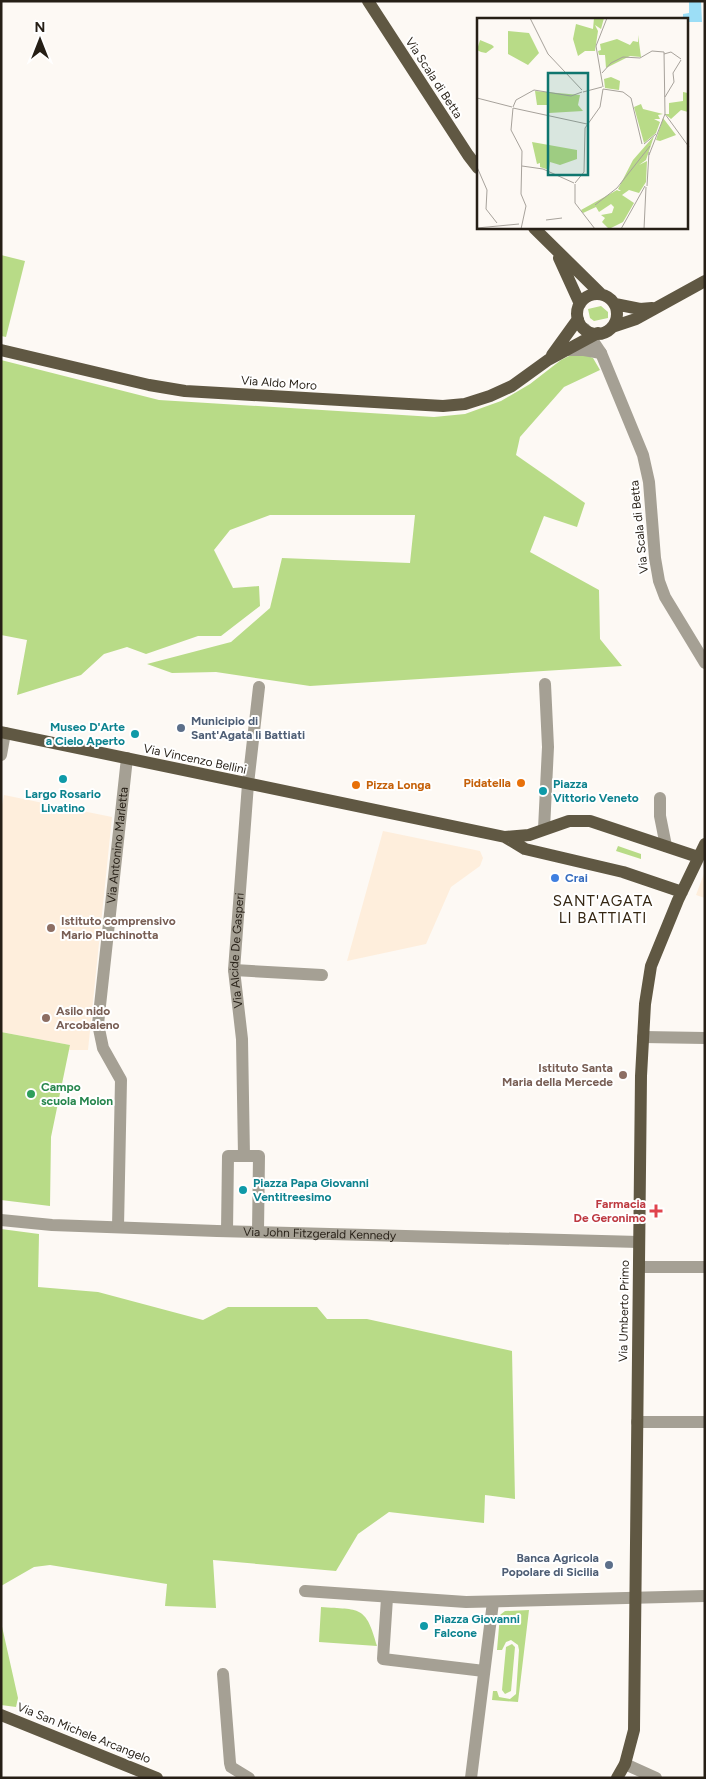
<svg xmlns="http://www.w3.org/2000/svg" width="706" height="1779" font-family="Figtree,sans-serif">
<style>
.built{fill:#feeedc}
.green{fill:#b8db87}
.water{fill:#9cdef6}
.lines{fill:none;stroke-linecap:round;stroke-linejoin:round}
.minor{stroke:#a5a094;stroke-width:12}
.major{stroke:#605843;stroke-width:12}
.service-dot{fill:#5c6f8a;stroke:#fff;stroke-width:2}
.culture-dot{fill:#0f9aa8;stroke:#fff;stroke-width:2}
.food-dot{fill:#e8710a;stroke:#fff;stroke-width:2}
.shop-dot{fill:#3f7fe0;stroke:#fff;stroke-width:2}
.education-dot{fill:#8d6e63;stroke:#fff;stroke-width:2}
.leisure-dot{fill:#2e9e5b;stroke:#fff;stroke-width:2}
.health-dot{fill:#e0444e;stroke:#fff;stroke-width:2}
.labels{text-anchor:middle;stroke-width:4;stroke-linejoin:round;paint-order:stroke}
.street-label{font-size:12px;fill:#261f16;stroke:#fff}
.service-label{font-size:12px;font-weight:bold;fill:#4e5e75;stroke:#fff;text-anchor:start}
.culture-label{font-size:12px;font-weight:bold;fill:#0d838f;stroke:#fff;text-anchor:start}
.food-label{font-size:12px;font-weight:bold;fill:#c56008;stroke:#fff;text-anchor:end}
.shop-label{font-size:12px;font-weight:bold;fill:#366cbe;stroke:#fff;text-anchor:start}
.education-label{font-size:12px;font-weight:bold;fill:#785e54;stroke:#fff;text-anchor:start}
.leisure-label{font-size:12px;font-weight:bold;fill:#27864d;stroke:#fff;text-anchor:start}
.health-label{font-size:12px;font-weight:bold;fill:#be3a42;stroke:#fff;text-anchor:end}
.quarter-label{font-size:15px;letter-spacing:1px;fill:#362713;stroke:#fff}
.inset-road{fill:none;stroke:#a7a29b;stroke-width:1}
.view{fill:#0f766e;fill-opacity:0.15;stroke:#0f766e;stroke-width:2.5}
.inset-edge{fill:none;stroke:#261f16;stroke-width:2.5}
</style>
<rect width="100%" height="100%" fill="#fdf9f4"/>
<path class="built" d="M 4,795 L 112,817 L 88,1050 L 69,1050 L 70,1045 L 1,1032 L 1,810 Z
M 383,831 L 480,851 L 483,858 L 480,866 L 451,887 L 426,944 L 347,961 Z
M 705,871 L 705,898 L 696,895 Z"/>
<path class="green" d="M 1,255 L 25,261 L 6,337 L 1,336 Z
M 601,306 L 608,312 L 608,318 L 594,321 L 590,318 L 588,309 Z
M 582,354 L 593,358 L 600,370 L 564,387 L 520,437 L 516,455 L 585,503 L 577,527 L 544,516 L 530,552 L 599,590 L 600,639 L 622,666 L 310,686 L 216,672 L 172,673 L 147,664 L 231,642 L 270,608 L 282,558 L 410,563 L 415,515 L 270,515 L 230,530 L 214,550 L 233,588 L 259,586 L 260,606 L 221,636 L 198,636 L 146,654 L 127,647 L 104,654 L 81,675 L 17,695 L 27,640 L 1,635 L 1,360 L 159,400 L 434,417 L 465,414 L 501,401 L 530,384 L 561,360 L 571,355 Z
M 618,846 L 641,854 L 641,859 L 616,851 Z
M 1,1032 L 70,1045 L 51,1137 L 50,1206 L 1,1200 Z
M 1,1229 L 39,1234 L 38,1287 L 98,1292 L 203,1320 L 228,1307 L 317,1307 L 327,1319 L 367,1319 L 512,1351 L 515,1499 L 485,1495 L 484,1523 L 389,1512 L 358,1534 L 336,1571 L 213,1560 L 216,1608 L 165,1606 L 167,1584 L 50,1565 L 34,1567 L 1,1586 Z
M 321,1607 C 360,1610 366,1605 377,1646 L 319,1642 Z
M 529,1610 L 518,1702 L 492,1700 L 493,1691 L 497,1691 L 499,1697 L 510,1699 L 516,1694 L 519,1650 L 518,1645 L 511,1640 L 506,1642 L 502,1650 L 497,1650 L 500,1615 L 505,1611 Z
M 1,1622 L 18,1698 L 16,1707 L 1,1705 Z
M 512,1644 L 515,1647 L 511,1691 L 505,1694 L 502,1690 L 506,1647 Z"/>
<path class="water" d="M 689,1 L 701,1 L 702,22 L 687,22 L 687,19 L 683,19 L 683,14 L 689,13 Z"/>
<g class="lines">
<g class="minor">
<path d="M 585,329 L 601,353 L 643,455 L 649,482 L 655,558 L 659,581 L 665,597 L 705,663"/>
<path d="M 567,350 L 584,350 L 601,353"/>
<path d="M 1,755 L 5,733"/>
<path d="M 660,798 L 660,816 L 666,846"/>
<path d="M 544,829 L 548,747 L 545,684"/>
<path d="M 234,970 L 322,975"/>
<path d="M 643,1037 L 705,1038"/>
<path id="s1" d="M 244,1156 L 242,1039 L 234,970 L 248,784 L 259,687"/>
<path id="s2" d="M 1,1220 L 52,1225 L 217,1231 L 639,1242"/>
<path id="s3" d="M 118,1227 L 121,1080 L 103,1048 L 98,1024 L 127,758"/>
<path d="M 227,1231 L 228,1156 L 259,1156 L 258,1231"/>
<path d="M 639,1267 L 705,1267"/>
<path d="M 637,1422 L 705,1422"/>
<path d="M 305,1591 L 466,1602 L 705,1596"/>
<path d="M 387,1598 L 383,1659 L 484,1671"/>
<path d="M 223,1674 L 230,1763 L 231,1767 L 249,1778"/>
<path d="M 625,1764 L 656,1778"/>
<path d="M 471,1778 L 493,1602"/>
</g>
<path class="major" d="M 368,1 L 468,155 L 478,168
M 534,228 L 601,294
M 559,258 L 580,304
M577 314a20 20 0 1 1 40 0a20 20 0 1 1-40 0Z
M 615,304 L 640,309 L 652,308
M 612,327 L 636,319 L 705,281
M 1,350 L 149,385 L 185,391 L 443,406 L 465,404 L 490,396 L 512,386 L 548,360 L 598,333
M 552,355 L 578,319
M 1,732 L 505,837 L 529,835 L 569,821 L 590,821 L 698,857
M 505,837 L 525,849 L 623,872 L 682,892
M 1,1715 L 157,1778
M 617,1778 L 625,1764 L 634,1730 L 641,1076 L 645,1004 L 651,966 L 678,900 L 705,844"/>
</g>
<g class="service-dot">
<circle cx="181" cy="728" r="5"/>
<circle cx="609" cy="1565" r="5"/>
</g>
<g class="culture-dot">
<circle cx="135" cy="734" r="5"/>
<circle cx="63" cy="779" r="5"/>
<circle cx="543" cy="791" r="5"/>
<circle cx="243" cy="1190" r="5"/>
<circle cx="424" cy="1626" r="5"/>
</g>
<g class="food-dot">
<circle cx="521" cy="783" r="5"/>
<circle cx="356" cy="785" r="5"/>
</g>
<circle class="shop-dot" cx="555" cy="878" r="5"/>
<g class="education-dot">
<circle cx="51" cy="928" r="5"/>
<circle cx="46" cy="1018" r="5"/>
<circle cx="623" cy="1075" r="5"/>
</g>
<circle class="leisure-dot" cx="31" cy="1094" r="5"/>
<path class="health-dot" d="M653.5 1203.5h5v5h5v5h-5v5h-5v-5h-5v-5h5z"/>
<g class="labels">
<g class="street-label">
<text transform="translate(434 78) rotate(57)" y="4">Via Scala di Betta</text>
<text transform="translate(279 383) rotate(4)" y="4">Via Aldo Moro</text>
<text transform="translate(639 527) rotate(-96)" y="4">Via Scala di Betta</text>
<text transform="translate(195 759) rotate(12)" y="4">Via Vincenzo Bellini</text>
<text dy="4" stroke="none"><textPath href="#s3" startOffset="388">Via Antonino Marletta</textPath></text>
<text dy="4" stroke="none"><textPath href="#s1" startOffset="206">Via Alcide De Gasperi</textPath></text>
<text dy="4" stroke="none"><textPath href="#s2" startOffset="319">Via John Fitzgerald Kennedy</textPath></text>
<text transform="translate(624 1311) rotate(-89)" y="4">Via Umberto Primo</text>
<text transform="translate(84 1733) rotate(22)" y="4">Via San Michele Arcangelo</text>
</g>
<g class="service-label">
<text x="191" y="725">Municipio di<tspan x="191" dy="14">Sant'Agata li Battiati</tspan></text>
<text x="599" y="1562" text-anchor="end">Banca Agricola<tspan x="599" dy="14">Popolare di Sicilia</tspan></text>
</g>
<g class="culture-label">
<text x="125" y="731" text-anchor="end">Museo D'Arte<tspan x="125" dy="14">a Cielo Aperto</tspan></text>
<text x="553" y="788">Piazza<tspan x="553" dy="14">Vittorio Veneto</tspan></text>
<text x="63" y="798" text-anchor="middle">Largo Rosario<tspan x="63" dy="14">Livatino</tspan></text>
<text x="253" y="1187">Piazza Papa Giovanni<tspan x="253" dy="14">Ventitreesimo</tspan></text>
<text x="434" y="1623">Piazza Giovanni<tspan x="434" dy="14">Falcone</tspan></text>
</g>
<g class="food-label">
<text x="511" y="787">Pidatella</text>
<text x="366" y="789" text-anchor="start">Pizza Longa</text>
</g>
<g class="shop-label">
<text x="565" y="882">Crai</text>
</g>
<g class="education-label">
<text x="61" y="925">Istituto comprensivo<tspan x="61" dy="14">Mario Pluchinotta</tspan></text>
<text x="56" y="1015">Asilo nido<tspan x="56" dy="14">Arcobaleno</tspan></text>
<text x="613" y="1072" text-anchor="end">Istituto Santa<tspan x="613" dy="14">Maria della Mercede</tspan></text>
</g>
<g class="leisure-label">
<text x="41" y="1091">Campo<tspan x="41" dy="14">scuola Molon</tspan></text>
</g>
<g class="health-label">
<text x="646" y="1208">Farmacia<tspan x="646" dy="14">De Geronimo</tspan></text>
</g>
<g class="quarter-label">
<text x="603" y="906">SANT'AGATA<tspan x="603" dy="17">LI BATTIATI</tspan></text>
</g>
</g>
<g transform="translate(477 18)">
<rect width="211" height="211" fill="#fdf9f4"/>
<path d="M 117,0 L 127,0 L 124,11 L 118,7 L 121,13 L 118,33 L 108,33 L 101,38 L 96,21 L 99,6 L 116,11 ZM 31,13 L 52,15 L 62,35 L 51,47 L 31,36 ZM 161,17 L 164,39 L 153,38 L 129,50 L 128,37 L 122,37 L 121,33 L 124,32 L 123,26 L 140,21 L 153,27 L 156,23 L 161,24 ZM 3,22 L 15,27 L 17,29 L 9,35 L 4,34 L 0,32 ZM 134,59 L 143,63 L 142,72 L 128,70 L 127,61 ZM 58,73 L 103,77 L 101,87 L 106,93 L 72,95 L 70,87 L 60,87 ZM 206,74 L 211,75 L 211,94 L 204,92 L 194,101 L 188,96 L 192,96 L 192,85 L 206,83 ZM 164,86 L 166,91 L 186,96 L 181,97 L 183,101 L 177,101 L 183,104 L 179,115 L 167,125 L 157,89 ZM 186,100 L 199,117 L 183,123 L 179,122 ZM 177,118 L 169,142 L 162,147 L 170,143 L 169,164 L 162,175 L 152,172 L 145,177 L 157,185 L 146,204 L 132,211 L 125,204 L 128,200 L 124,197 L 135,195 L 137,189 L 134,186 L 122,194 L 119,189 L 106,195 L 104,192 L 140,172 L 142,173 L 144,173 L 141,171 L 156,142 ZM 55,124 L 100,132 L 100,141 L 83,147 L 73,144 L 72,152 L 63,149 L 63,145 L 60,146 Z" fill="#b8db87"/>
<path class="inset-road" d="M 53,0 L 71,36 L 105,72M 187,36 L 194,34 L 204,41M 125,55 L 134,45 L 146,39 L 163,40 L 175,33 L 187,34M 126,69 L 119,28 L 130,0M 126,71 L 146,74 L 154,80 L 165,126M 106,74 L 125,69M 188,79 L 197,64 L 196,55 L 204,42M 0,80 L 35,89M 36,89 L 39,82 L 57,72 L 94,78 L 105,74M 36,90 L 34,112 L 45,133 L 44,176 L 49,188 L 44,211M 36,90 L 110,106M 188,96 L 212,129M 167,126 L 179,116M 172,137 L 188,96 L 187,34M 45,148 L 66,151 L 97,165M 0,149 L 10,172 L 9,191 L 20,205M 98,165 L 107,154 L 108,110 L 123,89 L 126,71M 98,166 L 98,185 L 118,211M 170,168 L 172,134M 118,187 L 140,170 L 173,128M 69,202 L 85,200M 0,210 L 42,206M 144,211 L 168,168M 167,211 L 169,169"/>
<path class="view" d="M 71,55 L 111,55 L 111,157 L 71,157 Z"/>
<rect width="211" height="211" class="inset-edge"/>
</g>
<rect width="706" height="1779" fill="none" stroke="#261f16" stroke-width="5"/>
<g transform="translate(40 40)" stroke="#ffffff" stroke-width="4" paint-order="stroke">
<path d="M0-4L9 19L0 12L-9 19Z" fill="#261f16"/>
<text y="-8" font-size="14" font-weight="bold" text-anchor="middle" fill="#261f16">N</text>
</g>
</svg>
